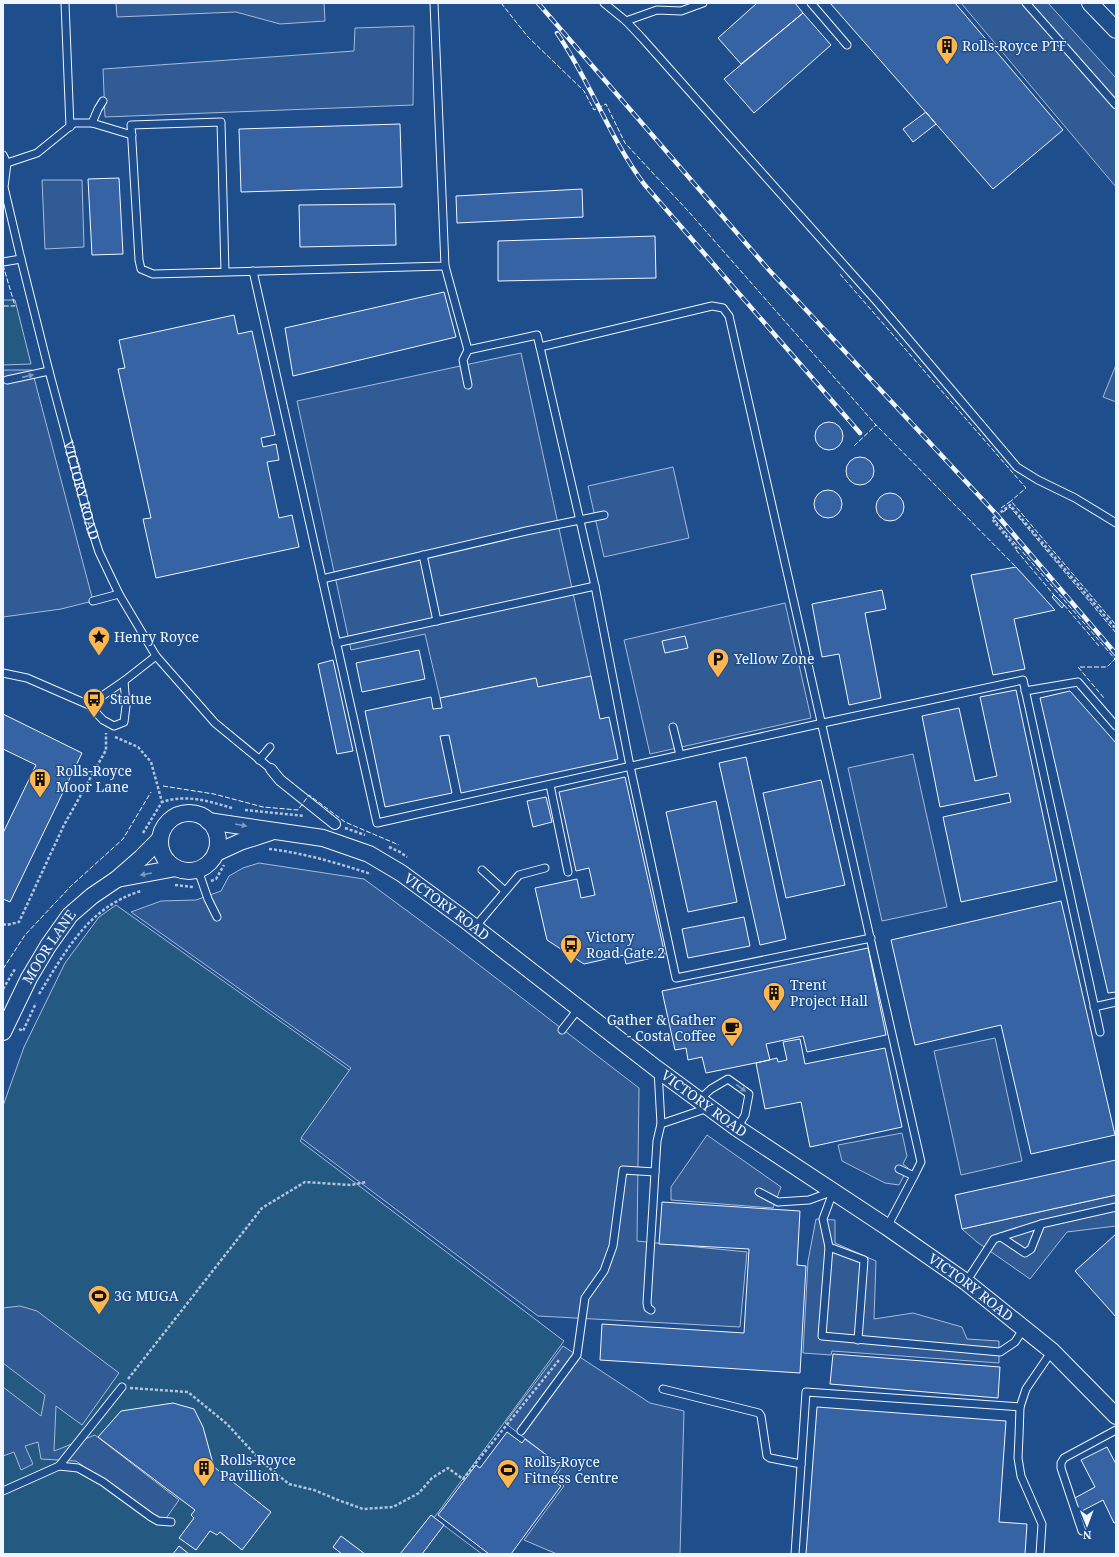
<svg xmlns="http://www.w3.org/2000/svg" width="1119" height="1557" font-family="'Noto Serif',serif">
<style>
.green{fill:#245a82;stroke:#a8bbd7}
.parking{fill:#305b95;stroke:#a8bbd7}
.building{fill:#3563a3;stroke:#f2f6ff}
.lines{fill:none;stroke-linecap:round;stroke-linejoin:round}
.service-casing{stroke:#f2f6ff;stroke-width:9}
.pedestrian-casing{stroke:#f2f6ff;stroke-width:12}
.tertiary-casing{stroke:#f2f6ff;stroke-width:18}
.path{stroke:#b3c4dc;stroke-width:2.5;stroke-dasharray:3 2;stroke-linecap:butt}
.service{stroke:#1f4e8c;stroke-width:7}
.pedestrian{stroke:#1f4e8c;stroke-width:10}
.tertiary{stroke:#1f4e8c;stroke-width:16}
.rail-casing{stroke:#f2f6ff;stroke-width:4.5}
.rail{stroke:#1f4e8c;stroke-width:3;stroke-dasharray:9;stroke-linecap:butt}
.fence{stroke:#f2f6ff;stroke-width:1;stroke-dasharray:5 2;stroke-linecap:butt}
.oneway{fill:#7e9ac0}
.labels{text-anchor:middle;stroke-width:3;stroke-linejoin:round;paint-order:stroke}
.poi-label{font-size:14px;fill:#f2f6ff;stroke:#1f4e8c;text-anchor:start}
.street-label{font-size:14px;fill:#f2f6ff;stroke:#1f4e8c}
</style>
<rect width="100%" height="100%" fill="#1f4e8c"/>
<path class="green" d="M 3,300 L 15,300 L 31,364 L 3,365 Z
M 116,905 L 352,1072 L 300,1141 L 564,1341 L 434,1518 L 482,1554 L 3,1554 L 3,1106 L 24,1047 L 65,963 L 99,917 Z"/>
<path class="parking" d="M 116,3 L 324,3 L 325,21 L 280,24 L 236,12 L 117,17 Z
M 961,3 L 1048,3 L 1116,78 L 1116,187 Z
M 414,26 L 413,105 L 105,117 L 103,69 L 354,51 L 355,28 Z
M 42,180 L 82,180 L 84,247 L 45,249 Z
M 521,353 L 591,676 L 538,687 L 535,678 L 440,698 L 425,634 L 351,650 L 297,401 Z
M 1116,365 L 1116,402 L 1103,397 Z
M 3,370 L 32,370 L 93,601 L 61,609 L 3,617 Z
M 673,467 L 689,538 L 604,557 L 588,486 Z
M 785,603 L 811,718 L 650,754 L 624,640 Z
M 913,754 L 947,907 L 882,921 L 848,768 Z
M 259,863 L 364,879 L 444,938 L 639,1088 L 637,1241 L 747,1252 L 740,1327 L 538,1316 L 301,1138 L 351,1068 L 131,912 L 161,901 L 196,900 L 221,891 L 229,876 L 243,868 Z
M 995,1038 L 1022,1161 L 961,1175 L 934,1051 Z
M 902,1133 L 907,1156 L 903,1164 L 908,1168 L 899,1185 L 885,1183 L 842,1161 L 838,1145 Z
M 707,1135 L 781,1187 L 773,1208 L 671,1200 L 671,1187 Z
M 1116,1195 L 1116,1226 L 1067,1232 L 1030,1279 L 977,1242 L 962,1229 Z
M 816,1219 L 835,1220 L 835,1243 L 876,1261 L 874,1319 L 913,1313 L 962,1327 L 967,1339 L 999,1341 L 999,1363 L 832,1351 L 831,1355 L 803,1353 L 808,1261 Z
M 20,1306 L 37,1311 L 119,1373 L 82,1425 L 56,1406 L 54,1451 L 95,1435 L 179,1500 L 162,1524 L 76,1461 L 41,1459 L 38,1442 L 25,1446 L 33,1464 L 21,1470 L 14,1452 L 3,1456 L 3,1387 L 41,1416 L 45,1395 L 3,1363 L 3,1308 Z
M 563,1346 L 650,1403 L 684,1411 L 680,1554 L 557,1554 L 524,1540 L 564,1486 L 554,1478 L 562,1467 L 505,1423 Z"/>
<path class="building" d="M 757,3 L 795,3 L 803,13 L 741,64 L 718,38 Z
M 830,3 L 955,3 L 1063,130 L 993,189 Z
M 803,13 L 831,45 L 754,113 L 724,79 Z
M 926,112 L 936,124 L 913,142 L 903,129 Z
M 400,124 L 402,187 L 241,192 L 239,129 Z
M 119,178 L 123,254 L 92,255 L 88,179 Z
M 582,189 L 583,217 L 457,223 L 456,196 Z
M 395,204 L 396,245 L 300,247 L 299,205 Z
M 655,236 L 656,278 L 498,281 L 498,241 Z
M 444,292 L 456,337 L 293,376 L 285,328 Z
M 234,315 L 238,334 L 252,331 L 275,435 L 261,438 L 263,447 L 276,444 L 279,460 L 267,462 L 279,518 L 292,515 L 299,547 L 156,578 L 143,519 L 151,518 L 118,369 L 125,368 L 119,340 Z
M815 436a14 14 0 1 1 28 0a14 14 0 1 1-28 0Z
M846 471a14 14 0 1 1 28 0a14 14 0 1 1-28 0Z
M814 504a14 14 0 1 1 28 0a14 14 0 1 1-28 0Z
M876 507a14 14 0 1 1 28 0a14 14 0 1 1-28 0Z
M 1016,567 L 1055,610 L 1014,619 L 1025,669 L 993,675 L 971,575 Z
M 882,590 L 886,609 L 865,613 L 881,698 L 849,705 L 839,654 L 822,657 L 812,604 Z
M 1054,595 L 1064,605 L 1062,608 L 1052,597 Z
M 685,636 L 688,648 L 665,653 L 662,641 Z
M 419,650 L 425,679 L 362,692 L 356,663 Z
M 333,660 L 353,751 L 337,754 L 318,664 Z
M 591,676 L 600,719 L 609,717 L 618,759 L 461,793 L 449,735 L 440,736 L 452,793 L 385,807 L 365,711 L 431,697 L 433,709 L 442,708 L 440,698 L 536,678 L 538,687 Z
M 1016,690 L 1057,881 L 961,902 L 943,817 L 1011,802 L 1009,793 L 940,807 L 922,716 L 959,708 L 975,781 L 997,776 L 980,697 Z
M 1070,691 L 1116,743 L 1116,992 L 1108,993 L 1040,698 Z
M 3,714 L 82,753 L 10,902 L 3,899 L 3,833 L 36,765 L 3,749 Z
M 746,757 L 786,939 L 760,945 L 719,763 Z
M 625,777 L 665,955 L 626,964 L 624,955 L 584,964 L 547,940 L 535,888 L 577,879 L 581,898 L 595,895 L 589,868 L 576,871 L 559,792 Z
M 821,780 L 845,885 L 786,898 L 763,793 Z
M 546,797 L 552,822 L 533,827 L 527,801 Z
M 716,801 L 737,902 L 688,912 L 666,812 Z
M 1061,901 L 1115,1135 L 1031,1154 L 1001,1025 L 915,1045 L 891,940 Z
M 744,917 L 750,946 L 688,958 L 682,929 Z
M 868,948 L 886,1035 L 807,1052 L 803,1036 L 766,1044 L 770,1060 L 706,1073 L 702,1057 L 688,1060 L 686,1048 L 675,1050 L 662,991 Z
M 800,1039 L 805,1064 L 885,1048 L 902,1127 L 810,1147 L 801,1102 L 765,1109 L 756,1063 L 777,1058 L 778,1062 L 787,1060 L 783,1042 Z
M 1116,1160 L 1116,1195 L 962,1229 L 955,1195 Z
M 662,1202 L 800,1211 L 797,1265 L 806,1266 L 800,1373 L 600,1360 L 602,1324 L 744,1333 L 749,1249 L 659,1244 Z
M 1116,1234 L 1116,1317 L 1075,1271 Z
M 833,1354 L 1000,1367 L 998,1398 L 830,1384 Z
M 173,1403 L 194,1409 L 203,1427 L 214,1467 L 271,1512 L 242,1550 L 220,1532 L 217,1535 L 210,1531 L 196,1550 L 179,1538 L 194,1518 L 191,1515 L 195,1510 L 98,1437 L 121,1411 Z
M 817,1407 L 1006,1421 L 999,1522 L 1027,1524 L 1025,1554 L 806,1554 Z
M 507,1432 L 522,1443 L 525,1439 L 560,1465 L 551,1479 L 561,1486 L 511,1554 L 489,1554 L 438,1515 L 476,1465 L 480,1468 Z
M 1107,1447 L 1116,1464 L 1116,1522 L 1114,1523 L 1103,1500 L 1080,1512 L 1073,1499 L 1095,1487 L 1081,1460 Z
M 431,1515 L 444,1525 L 422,1554 L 400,1554 Z
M 341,1536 L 365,1554 L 342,1554 L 333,1547 Z
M 179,1546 L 189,1554 L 173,1554 Z"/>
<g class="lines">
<g class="service-casing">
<g id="service">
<path d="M 65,3 L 70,127"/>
<path d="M 604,3 L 626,21 L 642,38 L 878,303 L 1017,467 L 1038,480 L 1075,498 L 1116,523"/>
<path d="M 811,3 L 847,45"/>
<path d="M 1026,3 L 1116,105"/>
<path d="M 626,21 L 657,10 L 681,11 L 703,3"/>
<path d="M 92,123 L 132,135"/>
<path id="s1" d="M 3,155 L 7,163 L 4,187 L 21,259 L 49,371 L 90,524 L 99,552 L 119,594 L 156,656 L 215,723 L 271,769"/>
<path d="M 3,162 L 7,163 L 37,153 L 74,123 L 92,123 L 98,109 L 103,101"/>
<path d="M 3,262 L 21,259"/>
<path d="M 445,266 L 468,350 L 537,335 L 540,347"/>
<path d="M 253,271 L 377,823 L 823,723 L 1023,680 L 1100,1032"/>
<path d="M 225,272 L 221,122 L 131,125 L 139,260 L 141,269 L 153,274 L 445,266 L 434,3"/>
<path d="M 468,350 L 463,360 L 468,385"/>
<path d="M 7,380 L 49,371"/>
<path d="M 423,555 L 437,621"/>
<path d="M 322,579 L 526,531 L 604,515"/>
<path d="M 93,601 L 119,594"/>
<path d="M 336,643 L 595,586"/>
<path d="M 3,673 L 27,678 L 89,705 L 103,720 L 114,726 L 124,722 L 126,706 L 124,681"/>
<path d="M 1025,691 L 1078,682 L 1116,726"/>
<path d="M 89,705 L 124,681 L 156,656"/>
<path d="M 673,727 L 680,755"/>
<path d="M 259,760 L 270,747"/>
<path d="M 550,785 L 568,872"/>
<path d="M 198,870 L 208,899 L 217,917"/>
<path d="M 482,870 L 505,891"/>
<path d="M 475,927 L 519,875 L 545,868"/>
<path d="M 871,938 L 676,978 L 630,766 L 595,586 L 540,347 L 712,306 L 723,308 L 729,316 C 794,598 858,880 921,1162 L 914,1176"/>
<path d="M 1094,1007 L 1116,1002"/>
<path d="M 562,1030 L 579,1008"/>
<path d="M 658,1070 L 661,1124"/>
<path d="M 699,1100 L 711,1089 L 728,1079 L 749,1094 L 745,1115 L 737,1128"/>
<path d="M 759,1192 L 778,1202 L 809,1200 L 831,1192"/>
<path d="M 833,1192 L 823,1219 L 829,1247 L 822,1336 L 1000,1352 L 1015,1342 L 1024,1328"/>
<path d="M 887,1227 L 914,1176 L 899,1169"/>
<path d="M 1001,1237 L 1025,1253 L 1031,1249 L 1041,1224"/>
<path d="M 829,1247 L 864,1260 L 858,1340"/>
<path d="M 966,1282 L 994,1239 L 1041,1224 L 1116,1207"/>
<path d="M 651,1310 L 648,1308 L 647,1303 L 655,1172"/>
<path d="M 663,1389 L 759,1413 L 761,1416 L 767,1456 L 770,1458 L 801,1464"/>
<path d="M 521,1431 L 577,1355 L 585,1298 L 604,1271 L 613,1246 L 623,1170 L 655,1172 L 657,1141 L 661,1124 L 708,1108"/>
<path d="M 59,1466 L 78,1468 L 103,1482 L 151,1517 L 158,1521 L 171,1522"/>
<path d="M 3,1491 L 59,1466 L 122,1387"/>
<path d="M 1082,1531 L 1061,1468 L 1061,1463 L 1064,1458 L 1116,1430"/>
<path d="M 795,1554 L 806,1392 L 1020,1407"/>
<path d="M 1040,1554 L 1042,1524 L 1021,1476 L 1018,1458 L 1019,1436 L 1020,1407 L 1026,1389 L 1052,1351"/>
</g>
</g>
<g class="pedestrian-casing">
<path id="pedestrian" d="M 271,769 L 280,780 L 335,824"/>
</g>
<g class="tertiary-casing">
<g id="tertiary">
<path d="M 1090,3 L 1116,30"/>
<circle cx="189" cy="842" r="29"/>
<path id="s2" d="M 208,821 L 323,838 L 369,854 L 401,873 L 464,919 L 657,1069 L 737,1128 L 887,1227 L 966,1282 L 1052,1351 L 1116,1416"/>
<path d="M 216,853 L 240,842 L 271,832"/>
<path d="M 117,879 L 176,868"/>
<path id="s3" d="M 3,1032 L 29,978 L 48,946 L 70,915 L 92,896 L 117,879 L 141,858 L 160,839"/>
</g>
</g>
<path class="path" d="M 1017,549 L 992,519 L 1010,505 L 1116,629
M 115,737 L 138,747 L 151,762 L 162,802
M 245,810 L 304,816
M 345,828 L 365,835
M 143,833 L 162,802 C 187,794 208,801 232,808
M 389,847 L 400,852 L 407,857
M 269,849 C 304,853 337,863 371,874
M 211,881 L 216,879 L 224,865
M 175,885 L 193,887
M 3,924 L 7,925 L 19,922 L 64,825 L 106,750 L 106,733
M 3,989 L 15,969
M 39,994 C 66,951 88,907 141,891
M 19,1029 L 23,1031 L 36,1003
M 128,1379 L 262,1208 L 305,1182 L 351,1185 L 366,1182
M 130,1388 L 188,1392 L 227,1424 L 262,1462 L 289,1484 L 314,1490 L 338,1500 L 363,1509 L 393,1507 L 419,1493 L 432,1478 L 448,1468 L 463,1479 L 559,1360"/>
<use href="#service" class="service"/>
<use href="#pedestrian" class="pedestrian"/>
<use href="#tertiary" class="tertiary"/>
<g class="rail-casing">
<path id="rail" d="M 538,3 L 769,270 L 997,515 L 1116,654
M 557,33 C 590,81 609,137 644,184 L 860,433"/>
</g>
<use href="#rail" class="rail"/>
<path class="fence" d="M 501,3 L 528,37 L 584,91 L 594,110 L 606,104 L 625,143 L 689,212 L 876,425 L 1016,567
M 3,265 L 15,306 L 3,306
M 840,274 L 1026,488 L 1011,501
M 854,446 L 876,425
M 1001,508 L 1011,501 L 1116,625
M 1003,512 L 1010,507 L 1116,633
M 995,520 L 1115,659 L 1107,667 L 1078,667 L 1104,698
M 1016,550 L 1054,595
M 1064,605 L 1099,646
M 163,786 L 214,794 L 263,807 L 298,810 L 309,795 L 345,822 L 399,845
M 3,969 L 25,935 L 71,886 L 123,839 L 151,792"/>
</g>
<defs><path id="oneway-solid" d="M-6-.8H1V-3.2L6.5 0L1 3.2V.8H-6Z"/></defs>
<g class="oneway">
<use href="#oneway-solid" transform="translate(28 376) rotate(-13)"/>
<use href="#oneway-solid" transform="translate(241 825) rotate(10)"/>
<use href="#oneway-solid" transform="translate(146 874) rotate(170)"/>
<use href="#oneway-solid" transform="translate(741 1088) rotate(36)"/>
</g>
<defs>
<g id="building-pin" transform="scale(1.15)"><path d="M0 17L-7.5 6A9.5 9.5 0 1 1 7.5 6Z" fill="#ffb74d" stroke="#1f4e8c"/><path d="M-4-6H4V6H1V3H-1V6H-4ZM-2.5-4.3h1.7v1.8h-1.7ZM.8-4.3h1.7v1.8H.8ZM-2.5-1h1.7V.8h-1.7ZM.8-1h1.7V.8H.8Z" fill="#111"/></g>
<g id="sight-pin" transform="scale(1.15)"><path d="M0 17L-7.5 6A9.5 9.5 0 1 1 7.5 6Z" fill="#ffb74d" stroke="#1f4e8c"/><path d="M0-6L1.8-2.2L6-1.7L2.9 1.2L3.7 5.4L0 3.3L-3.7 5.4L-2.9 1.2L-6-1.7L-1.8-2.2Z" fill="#111"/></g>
<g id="parking-pin" transform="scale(1.15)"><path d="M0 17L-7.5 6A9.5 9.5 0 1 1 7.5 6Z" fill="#ffb74d" stroke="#1f4e8c"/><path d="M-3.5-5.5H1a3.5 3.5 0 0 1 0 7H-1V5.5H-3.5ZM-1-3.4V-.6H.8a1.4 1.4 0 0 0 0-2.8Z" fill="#111"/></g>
<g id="bus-pin" transform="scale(1.15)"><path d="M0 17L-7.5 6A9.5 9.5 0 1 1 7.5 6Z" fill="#ffb74d" stroke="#1f4e8c"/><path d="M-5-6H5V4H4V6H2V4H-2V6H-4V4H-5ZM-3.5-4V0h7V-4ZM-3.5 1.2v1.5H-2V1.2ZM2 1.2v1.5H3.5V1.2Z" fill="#111"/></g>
<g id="cafe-pin" transform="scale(1.15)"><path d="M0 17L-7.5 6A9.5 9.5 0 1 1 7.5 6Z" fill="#ffb74d" stroke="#1f4e8c"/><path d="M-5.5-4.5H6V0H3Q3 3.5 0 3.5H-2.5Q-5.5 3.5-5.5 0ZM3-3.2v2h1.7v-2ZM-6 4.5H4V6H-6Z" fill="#111"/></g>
<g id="stadium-pin" transform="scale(1.15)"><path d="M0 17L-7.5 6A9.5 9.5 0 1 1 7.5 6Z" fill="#ffb74d" stroke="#1f4e8c"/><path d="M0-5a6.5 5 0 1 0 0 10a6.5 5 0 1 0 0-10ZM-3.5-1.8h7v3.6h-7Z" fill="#111"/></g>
</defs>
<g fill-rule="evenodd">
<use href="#building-pin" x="947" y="46"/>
<use href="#sight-pin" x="99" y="637"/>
<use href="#parking-pin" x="718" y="659"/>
<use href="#bus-pin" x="94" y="699"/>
<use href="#building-pin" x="40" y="779"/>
<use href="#bus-pin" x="571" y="945"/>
<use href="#building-pin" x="774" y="993"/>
<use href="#cafe-pin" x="732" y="1028"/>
<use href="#stadium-pin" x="99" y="1296"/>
<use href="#building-pin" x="204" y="1468"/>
<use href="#stadium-pin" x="508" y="1470"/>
</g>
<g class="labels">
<g class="poi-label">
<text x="962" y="51">Rolls-Royce PTF</text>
<text x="114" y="642">Henry Royce</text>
<text x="734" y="664">Yellow Zone</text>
<text x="110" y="704">Statue</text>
<text x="56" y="776">Rolls-Royce<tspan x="56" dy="16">Moor Lane</tspan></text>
<text x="586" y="942">Victory<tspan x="586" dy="16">Road Gate 2</tspan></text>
<text x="790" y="990">Trent<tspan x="790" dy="16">Project Hall</tspan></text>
<text x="716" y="1025" text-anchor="end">Gather &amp; Gather<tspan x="716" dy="16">- Costa Coffee</tspan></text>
<text x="114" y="1301">3G MUGA</text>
<text x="220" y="1465">Rolls-Royce<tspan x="220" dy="16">Pavillion</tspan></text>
<text x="524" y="1467">Rolls-Royce<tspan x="524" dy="16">Fitness Centre</tspan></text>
</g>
<g class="street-label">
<text dy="5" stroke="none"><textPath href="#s1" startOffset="346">VICTORY ROAD</textPath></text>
<text dy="5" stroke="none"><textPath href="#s2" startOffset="259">VICTORY ROAD</textPath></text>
<text dy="5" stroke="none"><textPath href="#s3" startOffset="97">MOOR LANE</textPath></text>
<text dy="5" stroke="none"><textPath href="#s2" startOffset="583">VICTORY ROAD</textPath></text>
<text dy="5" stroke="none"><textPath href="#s2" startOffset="907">VICTORY ROAD</textPath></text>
</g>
</g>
<rect width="1119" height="1557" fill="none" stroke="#f2f6ff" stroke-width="8"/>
<g transform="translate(1087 1525) rotate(179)" stroke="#1f4e8c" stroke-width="3" paint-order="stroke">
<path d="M0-3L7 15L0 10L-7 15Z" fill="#f2f6ff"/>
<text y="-6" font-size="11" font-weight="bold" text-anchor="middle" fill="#f2f6ff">N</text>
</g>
</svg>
